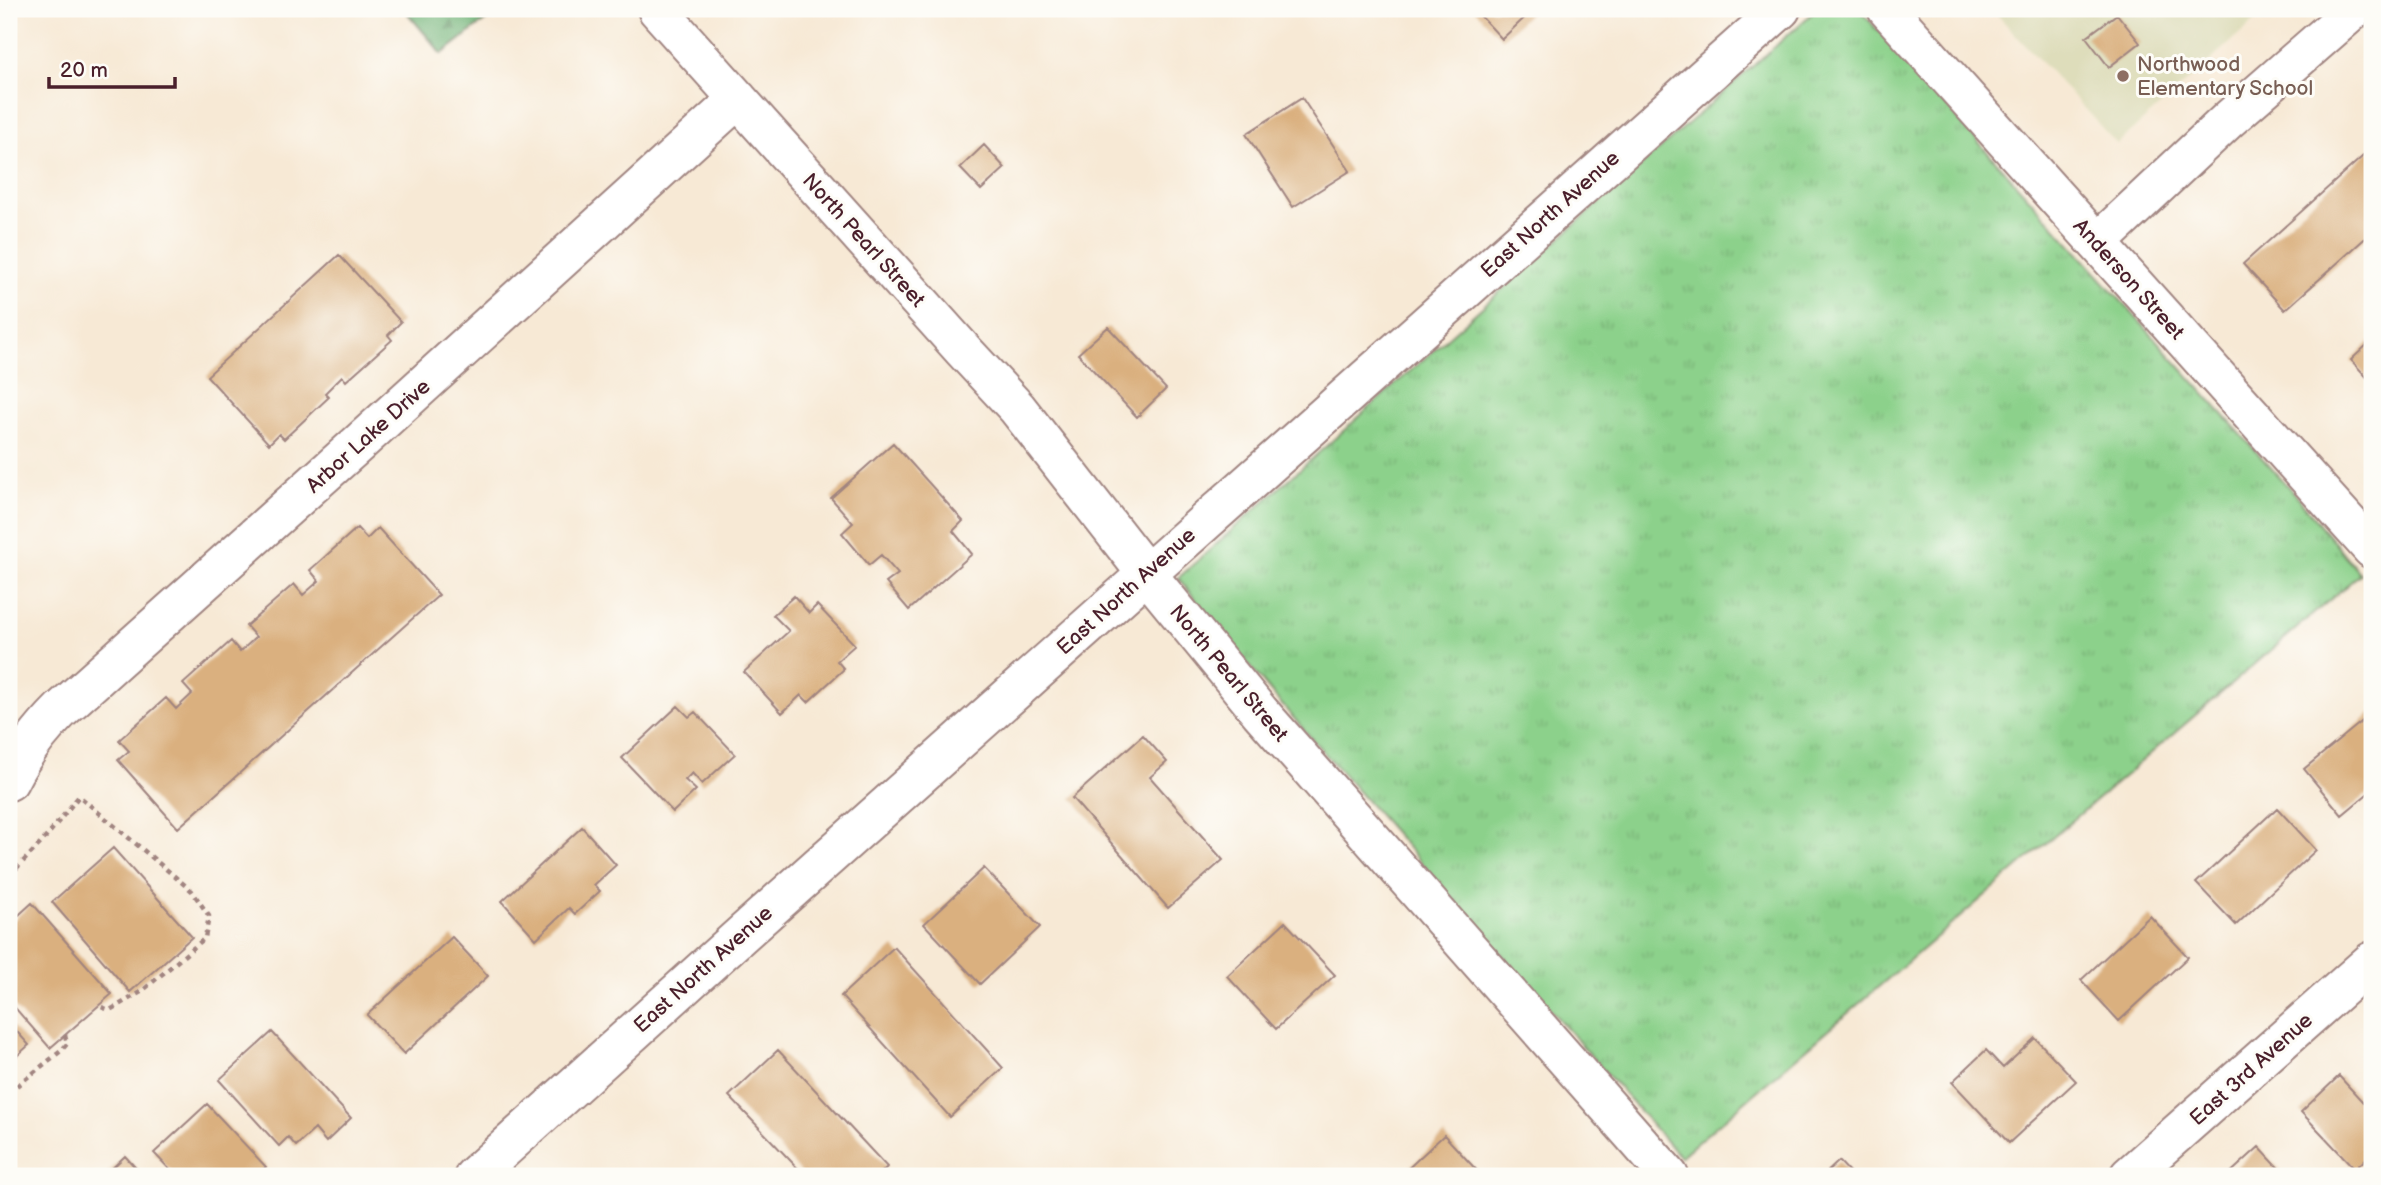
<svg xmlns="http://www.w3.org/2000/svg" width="2381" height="1185" font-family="'Balsamiq Sans',sans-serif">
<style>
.built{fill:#deddbb}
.forest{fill:url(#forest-firs);stroke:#5e6951;stroke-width:2}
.park{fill:url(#park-tufts);stroke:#6b785b;stroke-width:2}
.building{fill:#dab07f}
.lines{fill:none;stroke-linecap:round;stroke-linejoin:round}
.minor-casing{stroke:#a08480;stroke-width:42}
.path{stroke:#a08480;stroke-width:4.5;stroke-dasharray:5 5;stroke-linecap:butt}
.minor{stroke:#fff;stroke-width:38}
.education-dot{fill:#8d6e63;stroke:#fdfcf7;stroke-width:2.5}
.labels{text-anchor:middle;stroke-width:6;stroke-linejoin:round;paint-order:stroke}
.education-label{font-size:21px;fill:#785e54;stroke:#fdfcf7;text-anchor:start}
.street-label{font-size:21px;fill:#4a1f2b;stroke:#fdfcf7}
</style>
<defs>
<pattern id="forest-firs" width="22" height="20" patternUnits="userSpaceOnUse" patternTransform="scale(1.75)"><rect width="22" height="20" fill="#71b377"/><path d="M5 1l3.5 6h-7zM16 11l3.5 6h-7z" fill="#5f9162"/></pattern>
<pattern id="park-tufts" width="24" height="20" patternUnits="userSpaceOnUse" patternTransform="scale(1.75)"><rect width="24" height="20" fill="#8cd18b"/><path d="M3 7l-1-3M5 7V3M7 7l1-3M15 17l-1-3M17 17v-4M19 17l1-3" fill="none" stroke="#7ab378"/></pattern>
</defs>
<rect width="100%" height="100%" fill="#fdfcf7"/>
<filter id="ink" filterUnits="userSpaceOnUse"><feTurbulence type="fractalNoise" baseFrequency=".0143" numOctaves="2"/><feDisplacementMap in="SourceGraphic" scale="14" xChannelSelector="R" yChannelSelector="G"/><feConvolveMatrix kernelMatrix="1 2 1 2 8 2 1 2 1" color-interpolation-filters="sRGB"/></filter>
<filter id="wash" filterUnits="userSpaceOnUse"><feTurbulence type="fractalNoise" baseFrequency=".00686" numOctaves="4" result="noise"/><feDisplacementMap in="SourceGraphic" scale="28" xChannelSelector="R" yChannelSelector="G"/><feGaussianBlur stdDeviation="1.57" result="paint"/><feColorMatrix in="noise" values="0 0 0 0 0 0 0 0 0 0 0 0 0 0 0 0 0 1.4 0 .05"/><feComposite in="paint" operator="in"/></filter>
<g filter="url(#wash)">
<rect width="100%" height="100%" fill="#f7e9d5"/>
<path class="built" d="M 1992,9 L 2268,9 L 2117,144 Z"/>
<path class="forest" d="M 404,9 L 500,9 L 442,54 Z"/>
<path class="park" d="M 1817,9 L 1859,9 L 2299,499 L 2360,574 L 1680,1157 L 1276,698 L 1178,578 Z"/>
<g id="blocks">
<path class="building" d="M 1474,9 L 1534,9 L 1502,39 Z
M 2117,14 L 2140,43 L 2109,67 L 2086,37 Z
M 1302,98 L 1350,171 L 1293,207 L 1246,134 Z
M 984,145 L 1005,168 L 981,190 L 960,168 Z
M 2372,148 L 2372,232 L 2285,310 L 2243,264 Z
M 339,255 L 401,322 L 388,335 L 392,340 L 346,381 L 342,376 L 325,393 L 329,397 L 284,439 L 279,434 L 269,444 L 207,376 Z
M 1108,327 L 1166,389 L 1137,417 L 1078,354 Z
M 2372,340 L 2372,383 L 2351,360 Z
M 893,443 L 963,521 L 953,531 L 972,554 L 909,610 L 886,583 L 898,574 L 881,555 L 869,565 L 842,533 L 853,523 L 831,498 Z
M 357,528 L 367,539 L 378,528 L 439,595 L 178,828 L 118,760 L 129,751 L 119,740 L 166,698 L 176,709 L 192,694 L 183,684 L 231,641 L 240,652 L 256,637 L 246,626 L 294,584 L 303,595 L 319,581 L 310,570 Z
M 794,596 L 809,613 L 817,605 L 855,645 L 837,661 L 844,669 L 808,702 L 801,695 L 782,713 L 744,672 L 789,631 L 773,615 Z
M 678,706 L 689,717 L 695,712 L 735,754 L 702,784 L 692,773 L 685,780 L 696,790 L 673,812 L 622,758 Z
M 2372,713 L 2372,790 L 2342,815 L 2304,769 Z
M 1143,735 L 1167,762 L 1150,777 L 1223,860 L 1168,908 L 1072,798 Z
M 2277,808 L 2316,850 L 2236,925 L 2196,883 Z
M 582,827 L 616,865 L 594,885 L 600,891 L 575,914 L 569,908 L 536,939 L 502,901 Z
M 113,848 L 192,937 L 130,992 L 52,902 Z
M 984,868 L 1040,927 L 980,984 L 924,924 Z
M 32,903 L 112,994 L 50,1048 L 9,1001 L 9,924 Z
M 2150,916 L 2188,957 L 2119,1021 L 2081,980 Z
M 1285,922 L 1335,975 L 1276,1029 L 1227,976 Z
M 452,937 L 488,976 L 404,1054 L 367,1015 Z
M 894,947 L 1003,1068 L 950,1117 L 841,996 Z
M 9,1023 L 29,1045 L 9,1063 Z
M 272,1032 L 351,1118 L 326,1142 L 315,1129 L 296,1146 L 288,1137 L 279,1146 L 219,1080 Z
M 2035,1038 L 2076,1081 L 2009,1143 L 1952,1082 L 1986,1050 L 2003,1068 Z
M 778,1050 L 887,1167 L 878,1176 L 805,1176 L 729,1096 Z
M 2339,1076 L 2372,1112 L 2372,1153 L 2355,1169 L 2301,1112 Z
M 207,1104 L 266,1167 L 255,1176 L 176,1176 L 154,1153 Z
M 1444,1135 L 1482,1176 L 1400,1176 Z
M 2259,1147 L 2286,1176 L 2227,1176 Z
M 125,1156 L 143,1176 L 104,1176 Z
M 1839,1161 L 1853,1176 L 1823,1176 Z"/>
</g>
</g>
<g filter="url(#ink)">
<use href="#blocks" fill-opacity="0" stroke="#a08480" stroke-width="2"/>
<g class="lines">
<g class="minor-casing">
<path id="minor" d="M 657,9 L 963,350 L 1017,408 L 1146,573 L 1260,712 L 1669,1176
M 1887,9 L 2372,549
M 2097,243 L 2228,120 L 2355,9
M 9,781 C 23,753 39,732 61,710 L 358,444 L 738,99
M 474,1176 L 741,935 L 1781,9
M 2129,1176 L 2372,961"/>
</g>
<path class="path" d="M 9,876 L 42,842 L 79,796 L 192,891 L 209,916 L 205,938 L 141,992 L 110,1010 L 98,1006
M 9,1092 L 61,1051 L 67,1044 L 65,1034"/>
<use href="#minor" class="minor"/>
</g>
</g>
<circle class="education-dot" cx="2123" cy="76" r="7"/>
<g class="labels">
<g class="education-label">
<text x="2137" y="71">Northwood<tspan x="2137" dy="24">Elementary School</tspan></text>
</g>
<g class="street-label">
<text transform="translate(1550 214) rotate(-42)" y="7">East North Avenue</text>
<text transform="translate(864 240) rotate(48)" y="7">North Pearl Street</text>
<text transform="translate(2129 279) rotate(48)" y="7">Anderson Street</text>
<text transform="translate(368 436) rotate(-42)" y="7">Arbor Lake Drive</text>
<text transform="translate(1126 591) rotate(-42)" y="7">East North Avenue</text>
<text transform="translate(1229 673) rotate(50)" y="7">North Pearl Street</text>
<text transform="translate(703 969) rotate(-42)" y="7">East North Avenue</text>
<text transform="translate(2251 1069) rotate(-42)" y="7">East 3rd Avenue</text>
</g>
</g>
<rect width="2381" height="1185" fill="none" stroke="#fdfcf7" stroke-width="35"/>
<path d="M49 77v10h126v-10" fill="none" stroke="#4a1f2b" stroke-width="3.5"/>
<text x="60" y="77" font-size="21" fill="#4a1f2b" stroke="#fdfcf7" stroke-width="5" paint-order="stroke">20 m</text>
</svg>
